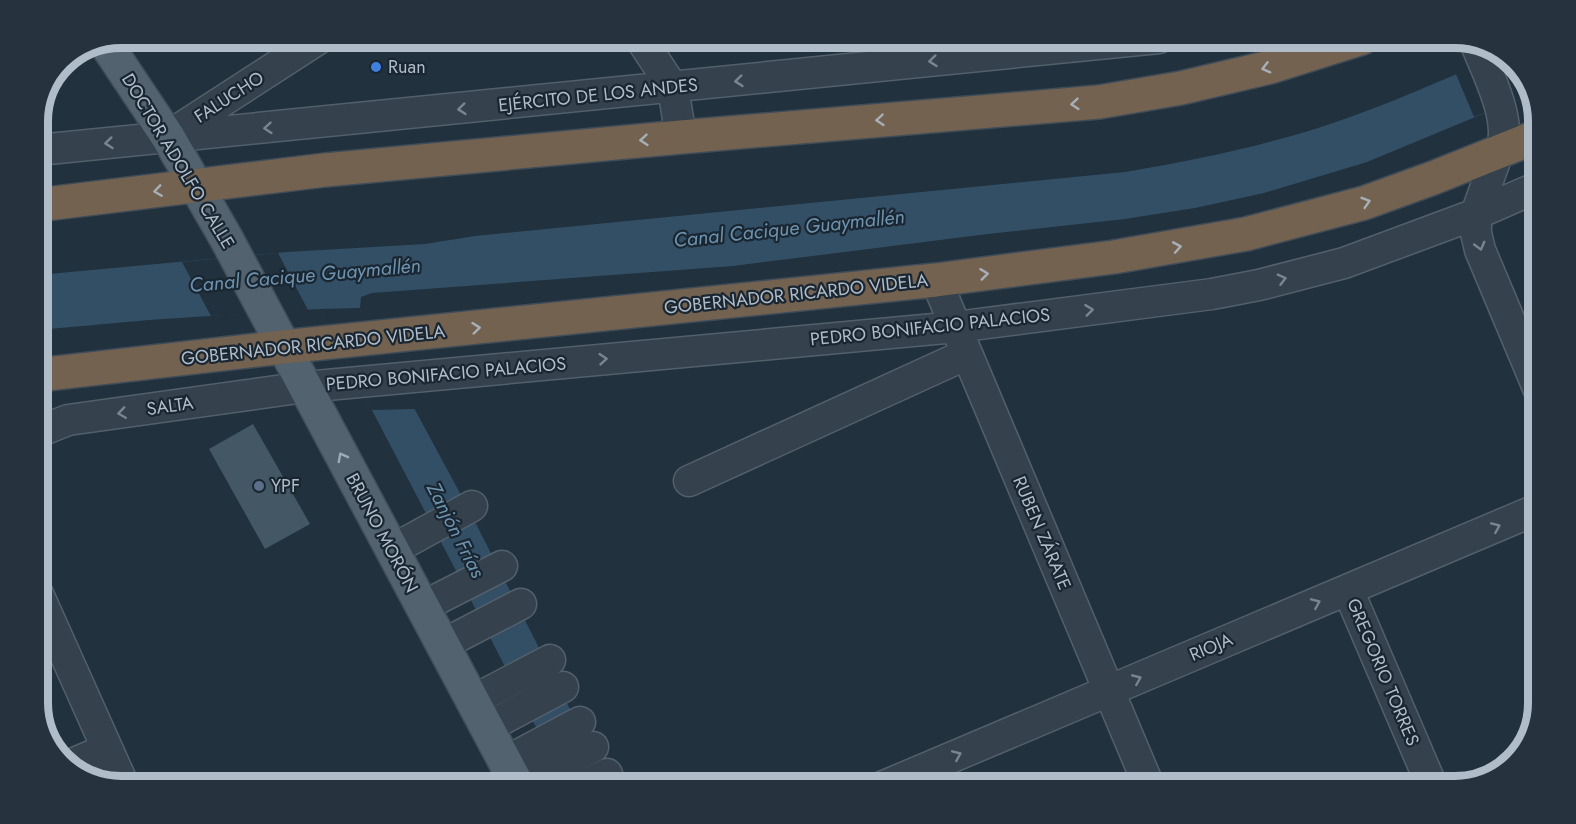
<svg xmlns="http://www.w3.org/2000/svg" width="1576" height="824" font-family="Jost,sans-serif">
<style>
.water{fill:#334f66}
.pier{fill:#21313d}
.building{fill:#445764}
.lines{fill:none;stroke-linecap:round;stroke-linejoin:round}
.minor-casing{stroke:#53606b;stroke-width:33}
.major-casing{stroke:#414e59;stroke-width:36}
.highway-casing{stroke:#404d58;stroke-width:36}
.minor{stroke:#35424d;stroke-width:30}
.major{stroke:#52626e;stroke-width:33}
.highway{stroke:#746251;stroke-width:33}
.oneway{stroke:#798691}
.oneway2{stroke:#a7afb7}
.oneway3{stroke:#9dabb7}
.shop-dot{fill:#3f7fe0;stroke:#1a2732;stroke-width:2}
.service-dot{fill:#5c6f8a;stroke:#1a2732;stroke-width:2}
.labels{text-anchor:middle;stroke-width:4.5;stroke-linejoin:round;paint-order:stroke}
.poi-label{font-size:18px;fill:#b0bdc9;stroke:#1a2732;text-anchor:start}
.street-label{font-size:18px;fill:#b0bdc9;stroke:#1a2732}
.water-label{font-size:20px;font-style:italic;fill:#6e93af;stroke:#1a2732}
.rim{fill:none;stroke:#b0bdc9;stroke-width:8}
</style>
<rect width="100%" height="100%" fill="#21313d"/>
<path class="water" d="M 1502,55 L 1525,75 L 1531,94 L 1367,162 L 1264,193 L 1195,208 L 1125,219 L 988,234 L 733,266 L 372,293 L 361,297 L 360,308 L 468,508 L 609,786 L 566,786 L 453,565 L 319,309 L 149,320 L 38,330 L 38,275 L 287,252 L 425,244 L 475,236 L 1125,172 C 1195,160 1265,146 1333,123 C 1390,104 1446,78 1502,55 Z"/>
<path class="pier" d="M 1502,55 L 1509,61 L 1524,97 L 1474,117 L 1456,74 Z
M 278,253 L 308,310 L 211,316 L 182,262 Z
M 360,308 L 398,377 L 415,409 L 372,410 L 319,309 Z"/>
<path class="building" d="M 253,424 L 310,524 L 265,549 L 209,449 Z"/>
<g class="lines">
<g class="minor-casing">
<path id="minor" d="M 640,38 L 673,88 L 681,137
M 1475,42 C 1486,71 1519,130 1496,158 L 1476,214 L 1476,233 L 1480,250 L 1538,388
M 170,135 L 320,38
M 38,150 L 1159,38
M 936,280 L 1149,786
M 38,432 L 68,420 L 305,387 L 956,327 L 1212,294 L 1259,285 L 1344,263 L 1476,214 L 1538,187
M 689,481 L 967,354
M 392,550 L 472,506
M 1348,590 L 1432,786
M 38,594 L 124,786
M 422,607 L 502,566
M 442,645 L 521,604
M 472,701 L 550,660
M 486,728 L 563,687
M 505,762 L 580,722
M 70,765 L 107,749
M 518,786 L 593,747
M 583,786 L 607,774
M 884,786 L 1538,509"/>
</g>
<g class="major-casing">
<path id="major" d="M 106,44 L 168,137 L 226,238 L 518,786"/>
</g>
<g class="highway-casing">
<path id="highway" d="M 38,205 L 325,170 L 681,137 L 1099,102 L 1181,88 L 1270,67 L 1362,38
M 38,375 L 283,347 L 936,280 L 1114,257 L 1246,234 L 1364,203 L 1433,178 L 1538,136"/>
</g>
<use href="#minor" class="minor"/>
<use href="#major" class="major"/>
<use href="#highway" class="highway"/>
</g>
<defs><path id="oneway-chevron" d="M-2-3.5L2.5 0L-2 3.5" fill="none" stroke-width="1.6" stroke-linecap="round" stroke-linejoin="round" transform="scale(1.5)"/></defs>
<g class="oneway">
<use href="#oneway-chevron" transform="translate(933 61) rotate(174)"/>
<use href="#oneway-chevron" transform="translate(739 81) rotate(174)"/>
<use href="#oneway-chevron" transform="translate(462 109) rotate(174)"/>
<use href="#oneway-chevron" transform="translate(268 128) rotate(175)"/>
<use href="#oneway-chevron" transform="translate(109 143) rotate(174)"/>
<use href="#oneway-chevron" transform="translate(1480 246) rotate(75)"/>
<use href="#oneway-chevron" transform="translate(1282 279) rotate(-15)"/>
<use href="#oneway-chevron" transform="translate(1089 310) rotate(-7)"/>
<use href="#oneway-chevron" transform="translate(603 359) rotate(-5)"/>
<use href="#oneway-chevron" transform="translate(122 413) rotate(172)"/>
<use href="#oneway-chevron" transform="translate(1496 527) rotate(-23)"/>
<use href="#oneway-chevron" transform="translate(1316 603) rotate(-23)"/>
<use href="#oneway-chevron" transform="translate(1137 679) rotate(-23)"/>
<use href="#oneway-chevron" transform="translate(957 755) rotate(-23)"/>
</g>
<g class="oneway2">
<use href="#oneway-chevron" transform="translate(1266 68) rotate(165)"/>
<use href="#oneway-chevron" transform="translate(1075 104) rotate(175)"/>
<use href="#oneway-chevron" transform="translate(880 120) rotate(175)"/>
<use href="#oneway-chevron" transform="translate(644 140) rotate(175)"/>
<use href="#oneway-chevron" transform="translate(158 191) rotate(172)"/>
<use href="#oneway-chevron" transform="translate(1366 202) rotate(-17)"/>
<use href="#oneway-chevron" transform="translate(1177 247) rotate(-10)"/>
<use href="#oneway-chevron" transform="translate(984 274) rotate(-7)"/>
<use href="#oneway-chevron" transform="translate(476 328) rotate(-6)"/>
</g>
<use class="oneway3" href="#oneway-chevron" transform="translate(342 457) rotate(-118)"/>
<circle class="shop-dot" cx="376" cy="67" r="6"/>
<circle class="service-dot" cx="259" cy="486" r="6"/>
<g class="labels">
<g class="poi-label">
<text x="388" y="73">Ruan</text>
<text x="271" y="492">YPF</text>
</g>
<g class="street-label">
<text transform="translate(598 95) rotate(-6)" y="6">EJÉRCITO DE LOS ANDES</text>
<text transform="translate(229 97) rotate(-33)" y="6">FALUCHO</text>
<text transform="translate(178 161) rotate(59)" y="6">DOCTOR ADOLFO CALLE</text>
<text transform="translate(796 294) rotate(-6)" y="6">GOBERNADOR RICARDO VIDELA</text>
<text transform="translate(930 327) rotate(-6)" y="6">PEDRO BONIFACIO PALACIOS</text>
<text transform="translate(313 345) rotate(-6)" y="6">GOBERNADOR RICARDO VIDELA</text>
<text transform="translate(446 374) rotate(-5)" y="6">PEDRO BONIFACIO PALACIOS</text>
<text transform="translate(170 406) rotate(-8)" y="6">SALTA</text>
<text transform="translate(382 533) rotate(62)" y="6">BRUNO MORÓN</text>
<text transform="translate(1042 533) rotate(67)" y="6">RUBEN ZÁRATE</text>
<text transform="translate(1211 647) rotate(-23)" y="6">RIOJA</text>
<text transform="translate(1383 672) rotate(67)" y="6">GREGORIO TORRES</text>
</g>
<g class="water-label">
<text transform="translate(789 228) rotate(-6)" y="7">Canal Cacique Guaymallén</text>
<text transform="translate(305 275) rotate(-5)" y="7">Canal Cacique Guaymallén</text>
<text transform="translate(456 530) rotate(63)" y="7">Zanjón Frías</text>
</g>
</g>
<path d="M0 0H1576V824H0ZM121 48H1455A73 73 0 0 1 1528 121V703A73 73 0 0 1 1455 776H121A73 73 0 0 1 48 703V121A73 73 0 0 1 121 48Z" fill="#26333e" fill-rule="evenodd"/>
<path class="rim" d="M121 48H1455A73 73 0 0 1 1528 121V703A73 73 0 0 1 1455 776H121A73 73 0 0 1 48 703V121A73 73 0 0 1 121 48Z"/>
</svg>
